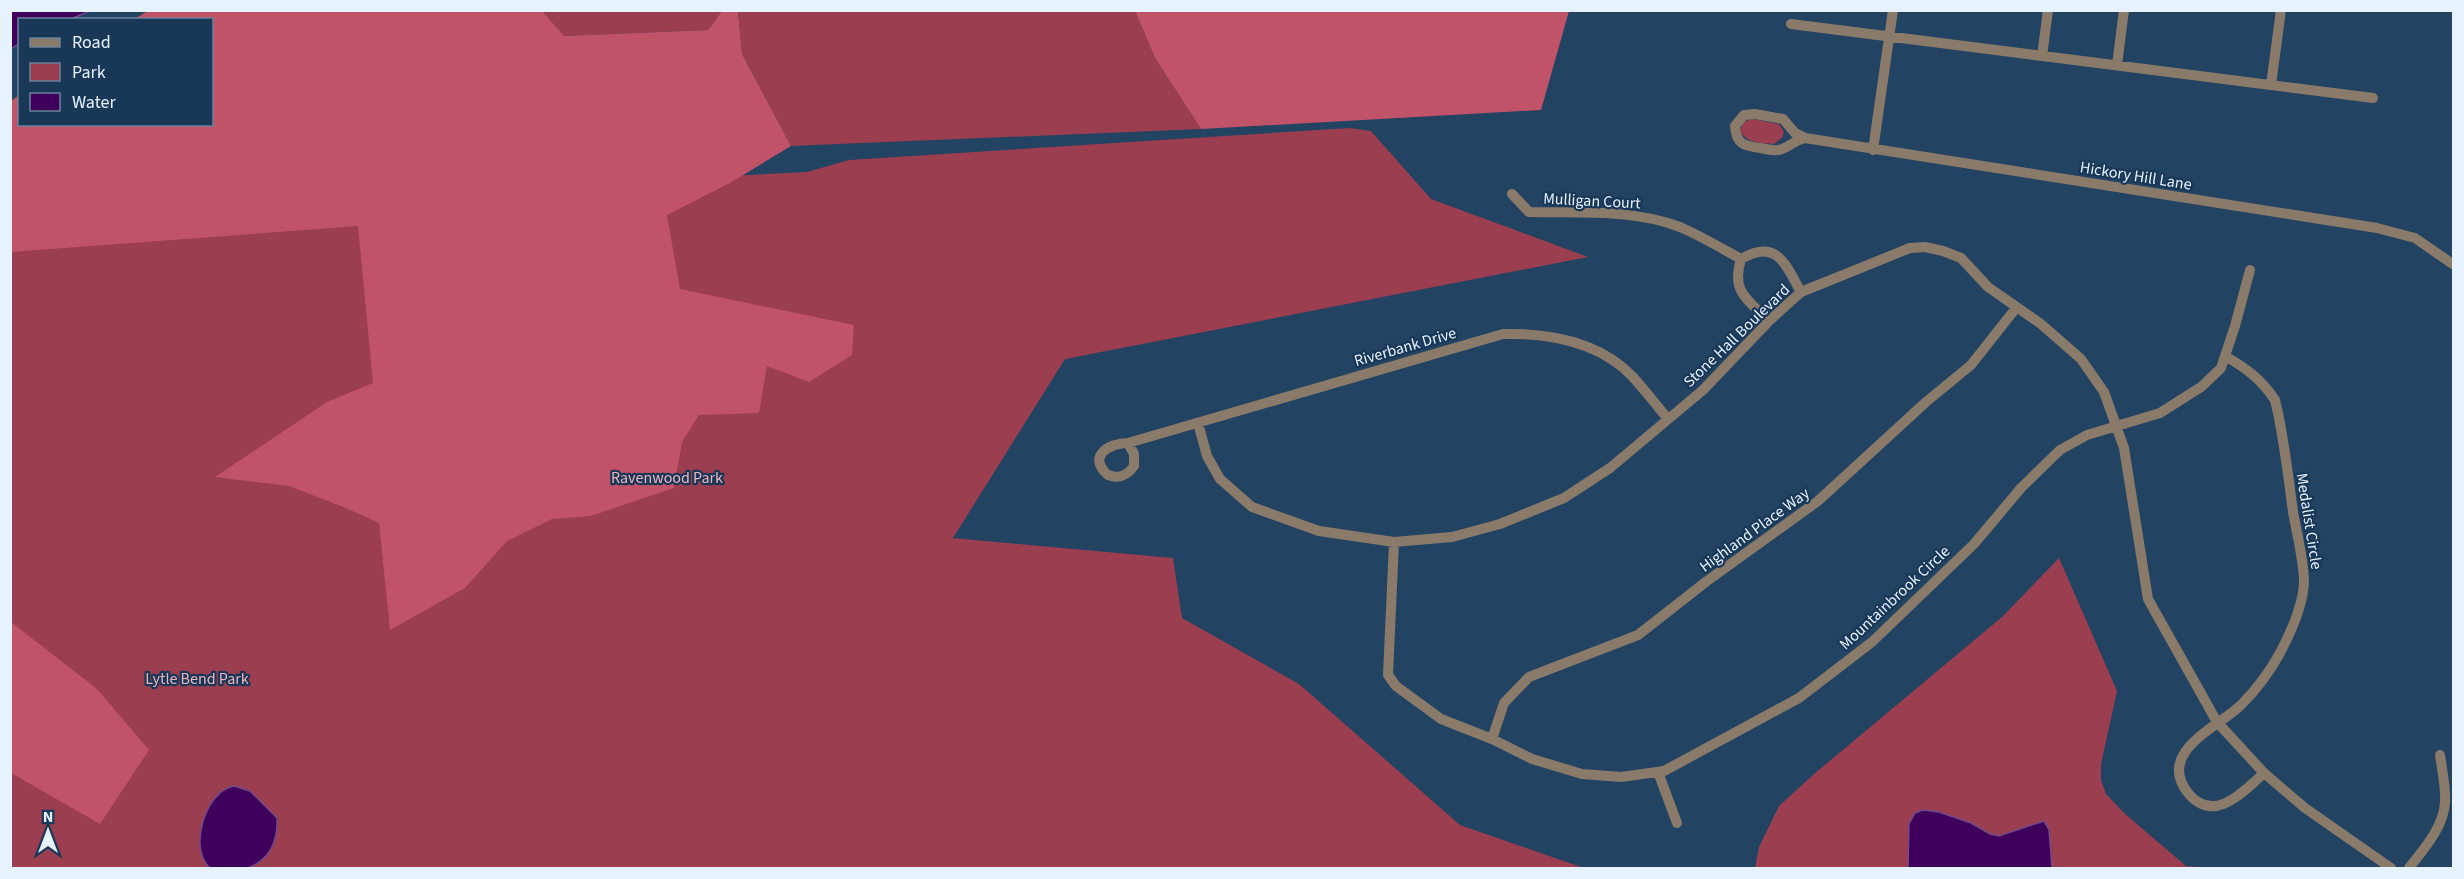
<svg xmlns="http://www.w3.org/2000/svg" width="2464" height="879" font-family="'Source Sans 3',sans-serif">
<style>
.green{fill:#9a3e50}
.forest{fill:#c05367}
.water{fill:#3e005a;stroke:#71498c;stroke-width:1.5}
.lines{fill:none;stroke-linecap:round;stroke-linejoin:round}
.minor{stroke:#897a69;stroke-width:10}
.labels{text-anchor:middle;stroke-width:4.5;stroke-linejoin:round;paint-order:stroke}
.street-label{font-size:16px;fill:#e7f2ff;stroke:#193858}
.park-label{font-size:16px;fill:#eeb4bb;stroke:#193858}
</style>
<rect width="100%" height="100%" fill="#234363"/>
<path class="green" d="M 542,11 L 722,11 L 708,30 L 563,36 Z
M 738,11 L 1135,11 L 1155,58 L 1201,129 L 791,146 L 742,54 Z
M 1752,119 L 1779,124 L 1784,132 L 1782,138 L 1774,144 C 1761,143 1745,143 1740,130 L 1744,122 Z
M 1350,128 L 1371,131 L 1431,199 L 1588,257 L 1065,359 L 953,538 L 1173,558 L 1182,618 L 1299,684 L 1460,825 L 1584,868 L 11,868 L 11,241 L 730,176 L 807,172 L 849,160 Z
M 2059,558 L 2117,691 L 2101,764 L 2101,780 L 2106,794 L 2124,813 L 2186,866 L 2212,868 L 1755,868 L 1759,847 L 1779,806 L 1814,774 L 2002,617 Z"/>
<path class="forest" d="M 148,11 L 542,11 L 564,36 L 708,30 L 722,11 L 738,11 L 742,54 L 791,146 L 730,183 L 667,215 L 680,289 L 854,325 L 852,355 L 809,382 L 767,366 L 759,413 L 699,415 L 682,442 L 674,488 L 591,516 L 552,519 L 507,541 L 465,588 L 390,630 L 379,523 L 346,508 L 289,486 L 215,477 L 327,402 L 373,383 L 358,226 L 11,252 L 11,101 L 19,95 L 20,124 L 212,124 L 212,20 L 134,19 Z
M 1135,11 L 1569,11 L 1541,110 L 1201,129 L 1155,58 Z
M 11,622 L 97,689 L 149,750 L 100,824 L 11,773 Z"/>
<path class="water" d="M 11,10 L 90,10 L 90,11 L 71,19 L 20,20 L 19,44 L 11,49 Z
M 234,786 L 250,791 L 277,818 C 278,841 271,859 248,868 C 238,872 221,869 210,868 C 188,849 205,791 234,786 Z
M 1923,810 L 1939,812 L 1971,823 L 1990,834 L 1999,836 L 2044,821 L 2049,830 L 2052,868 L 1908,868 L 1909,824 L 1915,813 Z"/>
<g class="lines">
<path class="minor" d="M 1791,24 L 2373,98
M 2042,56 L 2048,10
M 2117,65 L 2124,10
M 2271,85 L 2281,10
M 1805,138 C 1793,141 1788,148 1779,150 C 1773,151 1766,149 1760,148 C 1744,146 1736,144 1735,126 L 1744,115 L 1755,114 L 1783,119 L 1795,133 L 1805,138 L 2377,228 L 2415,238 L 2454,265
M 1873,150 L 1893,10
M 1512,194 L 1529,212 C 1579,213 1633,209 1680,227 C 1701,236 1721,248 1741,259
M 1769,321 C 1747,299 1731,292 1741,259 C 1777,238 1785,264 1801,292
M 2225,356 C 2246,368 2261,379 2275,400 C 2284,436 2288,475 2293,512 C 2297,534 2303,557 2304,580 C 2304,604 2291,632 2280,653 C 2270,671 2257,689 2242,704 C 2221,726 2155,751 2188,793 C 2214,825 2244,791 2264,773
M 1198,423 L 1207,456 L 1220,479 L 1252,507 L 1319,531 L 1394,542 L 1452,537 L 1500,524 L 1564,498 L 1610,468 L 1703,390 L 1769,321 L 1801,292 L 1910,248 L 1925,247 L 1943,251 L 1961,258 L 1988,287 L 2041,324 L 2081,359 L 2104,392 L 2124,448 L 2148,599 L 2217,722 L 2264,773 L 2305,808 L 2391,868
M 1128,443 L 1134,454 L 1134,466 C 1127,476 1119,479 1108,475 C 1087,457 1108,443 1128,443 L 1503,334 C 1549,333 1598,341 1632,376 C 1645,390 1656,405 1668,419
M 1394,542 L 1388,675 L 1396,686 L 1441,719 L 1492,739 L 1532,759 L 1582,774 L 1621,777 L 1664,771 L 1799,698 L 1872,642 L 1974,544 L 2021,488 L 2060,450 L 2087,435 L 2160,413 L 2201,387 L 2221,368 L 2235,326 L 2250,270
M 1492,739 L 1504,703 L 1529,677 L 1638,635 L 1707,581 L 1818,501 L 1926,402 L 1971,365 L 2016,308
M 1658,772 L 1677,823
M 2409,868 C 2423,850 2444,827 2445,802 C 2446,787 2442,770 2440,755"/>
</g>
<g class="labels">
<g class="street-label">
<text transform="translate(2136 175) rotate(9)" y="6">Hickory Hill Lane</text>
<text transform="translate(1592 200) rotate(3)" y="6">Mulligan Court</text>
<text transform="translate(1736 335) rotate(-44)" y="6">Stone Hall Boulevard</text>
<text transform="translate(1405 346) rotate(-16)" y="6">Riverbank Drive</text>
<text transform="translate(2310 521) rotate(81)" y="6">Medalist Circle</text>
<text transform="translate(1754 529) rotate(-36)" y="6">Highland Place Way</text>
<text transform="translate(1894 597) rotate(-43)" y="6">Mountainbrook Circle</text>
</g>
<g class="park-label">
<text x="667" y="483">Ravenwood Park</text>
<text x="197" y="684">Lytle Bend Park</text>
</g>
</g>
<rect width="2464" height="879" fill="none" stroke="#e7f2ff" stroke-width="24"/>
<rect x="18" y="18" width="195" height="108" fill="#193858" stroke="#6b829b" stroke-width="1.5"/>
<rect x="30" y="38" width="30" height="9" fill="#897a69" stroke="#6b829b" stroke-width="1.5"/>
<text x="72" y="48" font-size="18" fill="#e7f2ff">Road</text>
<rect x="30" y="63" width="30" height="18" fill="#9a3e50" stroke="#6b829b" stroke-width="1.5"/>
<text x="72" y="78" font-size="18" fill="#e7f2ff">Park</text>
<rect x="30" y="93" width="30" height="18" fill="#3e005a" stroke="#6b829b" stroke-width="1.5"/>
<text x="72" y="108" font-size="18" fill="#e7f2ff">Water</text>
<g transform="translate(48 831)" stroke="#193858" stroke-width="4.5" paint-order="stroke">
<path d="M0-4.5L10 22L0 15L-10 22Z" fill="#e7f2ff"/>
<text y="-9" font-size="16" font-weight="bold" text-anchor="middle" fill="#e7f2ff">N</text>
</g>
</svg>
